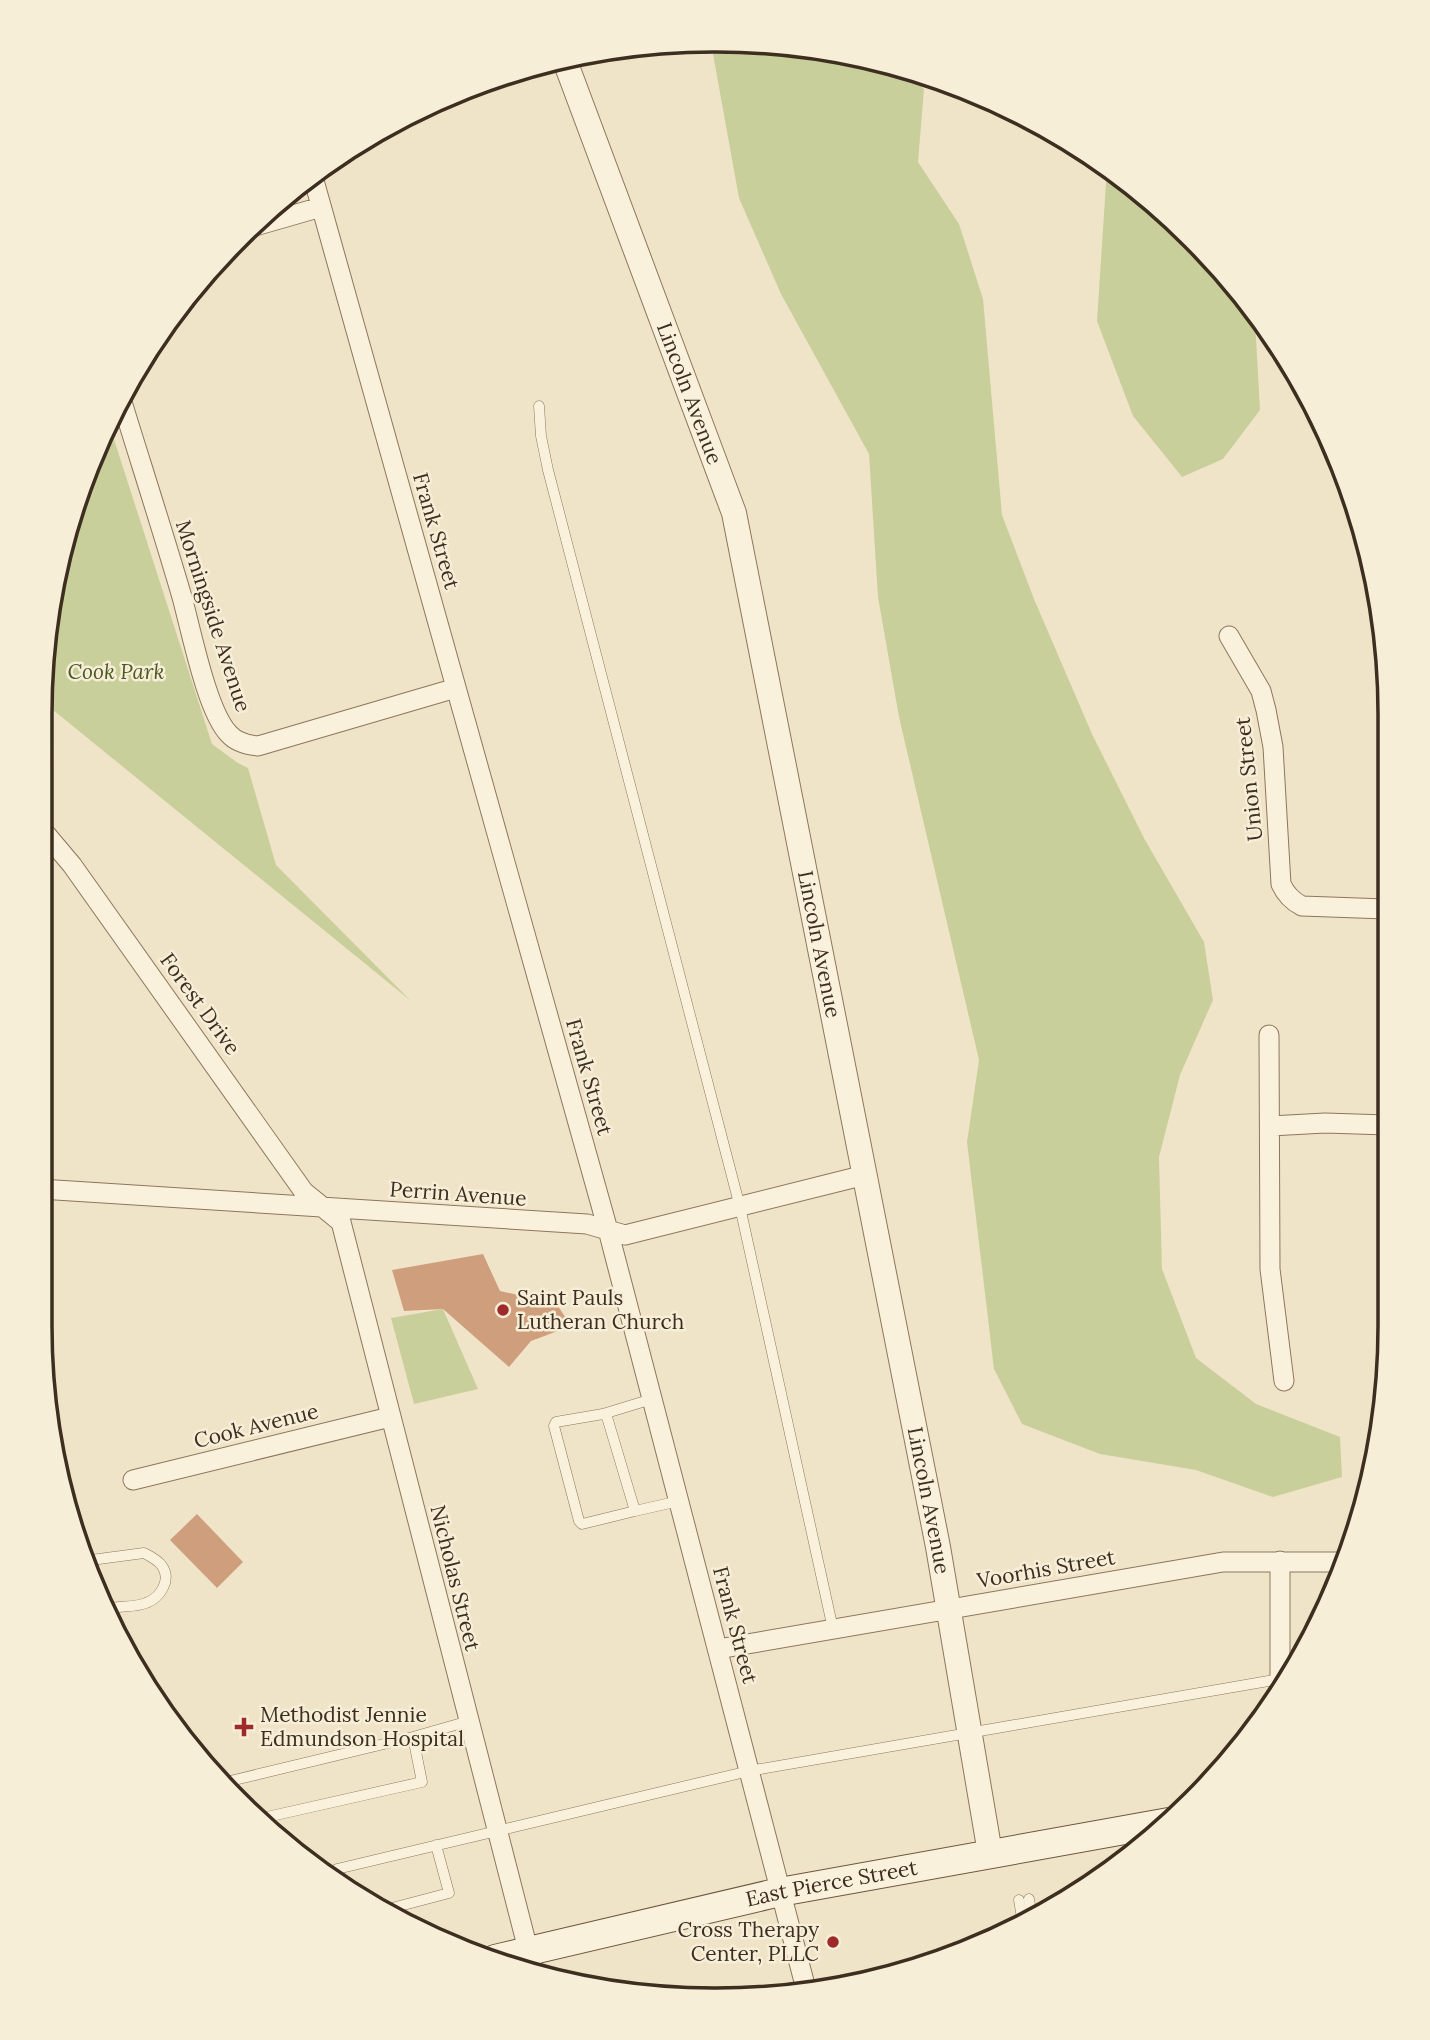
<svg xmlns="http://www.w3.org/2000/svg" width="1430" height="2040" font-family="Lora,serif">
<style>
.green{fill:#c9cf9b}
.building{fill:#cf9f7d}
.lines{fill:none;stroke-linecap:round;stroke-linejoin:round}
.service-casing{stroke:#8d765c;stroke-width:11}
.minor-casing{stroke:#8d765c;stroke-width:21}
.tertiary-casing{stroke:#8d765c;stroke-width:26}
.secondary-casing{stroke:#6f573f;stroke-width:30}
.service{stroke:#faf1dc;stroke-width:10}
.minor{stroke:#faf1dc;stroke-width:19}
.tertiary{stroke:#faf1dc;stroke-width:24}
.secondary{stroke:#faf1dc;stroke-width:28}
.poi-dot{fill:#9e2a2b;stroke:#f7eed8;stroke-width:2.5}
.labels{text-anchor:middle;stroke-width:5;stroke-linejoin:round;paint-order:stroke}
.street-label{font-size:21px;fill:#3d2e20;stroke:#f7eed8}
.park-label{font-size:21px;font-style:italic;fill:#4d5a26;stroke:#f7eed8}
.poi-label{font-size:21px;fill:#3d2e20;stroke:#f7eed8;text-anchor:start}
.rim{fill:none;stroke:#3d2e20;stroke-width:3.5}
</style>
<rect width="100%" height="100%" fill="#f0e4c8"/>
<path class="green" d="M 759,42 L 889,63 L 899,67 L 924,89 L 918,162 L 959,224 L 983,299 L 1002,515 L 1034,599 L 1092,734 L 1145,840 L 1204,942 L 1213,1000 L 1180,1075 L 1159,1157 L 1162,1269 L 1196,1358 L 1256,1404 L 1340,1437 L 1342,1477 L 1273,1497 L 1196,1470 L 1100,1454 L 1022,1424 L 994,1369 L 967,1142 L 979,1060 L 899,717 L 878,597 L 869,454 L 781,294 L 739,198 L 711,43 Z
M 1107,168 L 1125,179 L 1222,270 L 1255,320 L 1260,410 L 1223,459 L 1182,477 L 1133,416 L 1097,321 Z
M 111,430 L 212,744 L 238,763 L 248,768 L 276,865 L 411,1001 L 42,701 L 53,583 Z
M 443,1309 L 478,1389 L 414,1404 L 391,1318 Z"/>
<path class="building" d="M 483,1254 L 500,1291 L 556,1303 L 571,1326 L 531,1341 L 509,1367 L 443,1309 L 404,1311 L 392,1270 Z
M 197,1514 L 243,1562 L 217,1588 L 170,1540 Z"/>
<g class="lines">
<g class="service-casing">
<path id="service" d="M 539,406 L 541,436 L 548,470 L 740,1207 L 833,1629
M 603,1414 L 607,1417 L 635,1511 L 582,1524 L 579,1521 L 554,1426 L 556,1422 L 603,1414 L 652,1399
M 635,1511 L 679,1501
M 91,1560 L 144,1553 C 150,1556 158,1560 162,1566 C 172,1580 160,1598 146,1603 C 136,1607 123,1606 112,1608
M 226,1782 L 413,1737
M 258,1819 L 422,1782 L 413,1737 L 469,1721
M 339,1875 L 337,1869 L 749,1771 L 1280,1679
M 1029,1899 L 1032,1917
M 1019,1900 L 1023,1924
M 392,1908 L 449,1893 L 436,1845"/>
</g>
<g class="minor-casing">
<path id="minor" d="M 313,177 L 608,1230 L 807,1993
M 255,226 L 321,207
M 122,402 C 142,467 163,532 182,597 C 191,630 207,712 229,734 C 236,742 248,745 258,746 L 456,688
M 1229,636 L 1261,691 L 1266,710 L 1273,747 L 1281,884 C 1286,895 1292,901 1302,906 L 1386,909
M 40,827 L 72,865 L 304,1192 L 341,1222 L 533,1969
M 1269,1035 L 1270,1269 L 1284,1381
M 1270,1126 L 1325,1123 L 1387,1125
M 40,1189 L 587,1224 L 625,1235 L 865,1175
M 133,1480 L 390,1417
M 1280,1561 L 1280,1687
M 718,1649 L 1223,1562 L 1343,1562"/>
</g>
<g class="tertiary-casing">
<g id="tertiary">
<path id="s1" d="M 565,61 L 734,513 L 938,1547 L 990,1853"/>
</g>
</g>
<g class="secondary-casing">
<g id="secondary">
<path id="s2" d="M 495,1959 L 780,1892 L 1169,1822"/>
</g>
</g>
<use href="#service" class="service"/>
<use href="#minor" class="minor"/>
<use href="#tertiary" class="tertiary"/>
<use href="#secondary" class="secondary"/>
</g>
<g class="poi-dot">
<circle cx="503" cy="1310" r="7"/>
<path d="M240.5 1716.5h7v7h7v7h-7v7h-7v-7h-7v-7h7z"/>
<circle cx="833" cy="1942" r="7"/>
</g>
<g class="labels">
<g class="street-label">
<text dy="7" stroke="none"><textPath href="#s1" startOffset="355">Lincoln Avenue</textPath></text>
<text transform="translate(436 531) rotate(74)" y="7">Frank Street</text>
<text transform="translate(213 616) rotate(72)" y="7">Morningside Avenue</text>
<text transform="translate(1249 779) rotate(-96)" y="7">Union Street</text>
<text dy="7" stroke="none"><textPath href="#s1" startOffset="922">Lincoln Avenue</textPath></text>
<text transform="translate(200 1004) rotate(54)" y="7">Forest Drive</text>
<text transform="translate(589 1077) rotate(74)" y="7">Frank Street</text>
<text transform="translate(458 1194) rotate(4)" y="7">Perrin Avenue</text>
<text transform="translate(256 1426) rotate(-14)" y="7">Cook Avenue</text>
<text dy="7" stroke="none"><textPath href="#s1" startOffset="1489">Lincoln Avenue</textPath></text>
<text transform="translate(1046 1569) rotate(-10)" y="7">Voorhis Street</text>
<text transform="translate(455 1578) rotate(76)" y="7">Nicholas Street</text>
<text transform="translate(735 1625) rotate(75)" y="7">Frank Street</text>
<text dy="7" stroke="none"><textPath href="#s2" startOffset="345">East Pierce Street</textPath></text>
</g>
<g class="park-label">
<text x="116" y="679">Cook Park</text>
</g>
<g class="poi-label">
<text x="517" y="1305">Saint Pauls<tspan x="517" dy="24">Lutheran Church</tspan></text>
<text x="260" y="1722">Methodist Jennie<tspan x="260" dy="24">Edmundson Hospital</tspan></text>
<text x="819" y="1937" text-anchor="end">Cross Therapy<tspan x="819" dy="24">Center, PLLC</tspan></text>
</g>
</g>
<path d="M0 0H1430V2040H0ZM714 52H716A662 662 0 0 1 1378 714V1326A662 662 0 0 1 716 1988H714A662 662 0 0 1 52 1326V714A662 662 0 0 1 714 52Z" fill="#f7eed8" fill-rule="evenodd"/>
<path class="rim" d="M714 52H716A662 662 0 0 1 1378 714V1326A662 662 0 0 1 716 1988H714A662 662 0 0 1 52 1326V714A662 662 0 0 1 714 52Z"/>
</svg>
